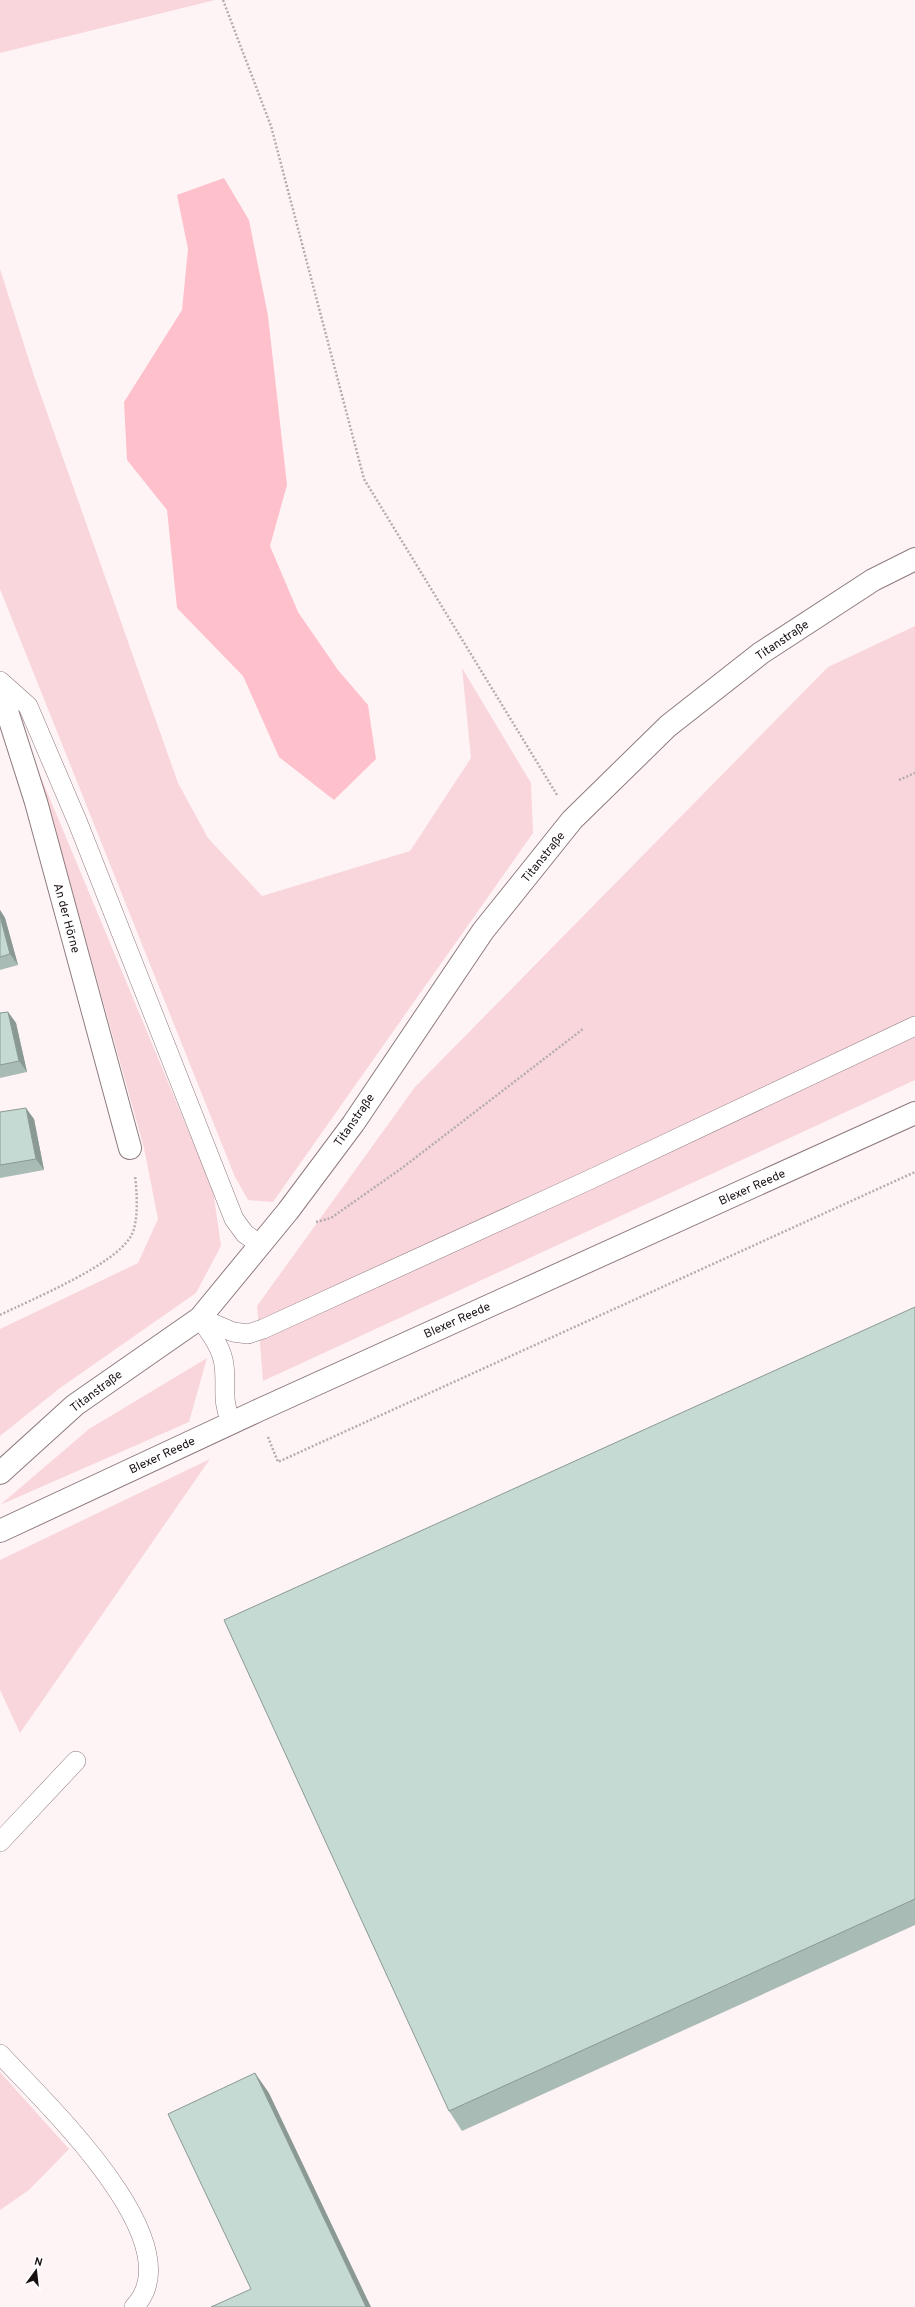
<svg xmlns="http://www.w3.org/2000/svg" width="915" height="2307" font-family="Overpass,sans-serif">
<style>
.green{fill:#f9d6dc}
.water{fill:#fec1cb}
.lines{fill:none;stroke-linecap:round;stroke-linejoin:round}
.service-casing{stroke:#8f7b7e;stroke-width:20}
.minor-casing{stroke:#8f7b7e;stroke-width:24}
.path{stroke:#b5acae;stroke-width:2.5;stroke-dasharray:2 2;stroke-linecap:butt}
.service{stroke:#fff;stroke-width:19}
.minor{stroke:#fff;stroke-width:22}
.wall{fill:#a9bbb5}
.shaded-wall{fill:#8a9993}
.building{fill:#c5dad2;stroke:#8a9993}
.labels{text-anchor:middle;stroke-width:3;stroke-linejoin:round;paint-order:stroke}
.street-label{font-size:12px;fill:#191112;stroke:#fff}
</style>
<rect width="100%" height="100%" fill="#fef4f6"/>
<path class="green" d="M 0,0 L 215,0 L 0,53 Z
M 0,269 L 33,373 L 178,783 L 208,838 L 262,896 L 410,851 L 471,758 L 462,668 L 531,783 L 533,833 L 273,1202 L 248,1200 L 235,1177 L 0,589 Z
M 915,626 L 915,1080 L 263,1381 L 257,1306 L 415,1087 L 828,667 Z
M 40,775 L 213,1190 L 221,1246 L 196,1293 L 60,1388 L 0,1436 L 0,1329 L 138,1263 L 158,1219 L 144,1148 Z
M 207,1358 L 189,1422 L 0,1505 L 89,1429 Z
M 210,1459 L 20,1733 L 0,1690 L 0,1560 Z
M 0,2072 L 69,2149 L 29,2190 L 0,2210 Z"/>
<path class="water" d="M 224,178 L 249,220 L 268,316 L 287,485 L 270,546 L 298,612 L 338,670 L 368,705 L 376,759 L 334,800 L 279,757 L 243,676 L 177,608 L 167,510 L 127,460 L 124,402 L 182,310 L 188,249 L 177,195 Z"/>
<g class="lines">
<g class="service-casing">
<path id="service" d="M 0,681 L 28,706 L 78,823 L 234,1219 L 245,1234 L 261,1245
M 200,1318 L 233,1332 L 248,1334 L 263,1329 L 589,1180 L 915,1026
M 200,1318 C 209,1332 222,1347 224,1365 C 227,1388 221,1399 231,1422
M 0,1842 L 76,1761
M 0,2054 C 42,2100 196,2243 134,2307"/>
</g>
<g class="minor-casing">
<path id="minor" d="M 0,689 L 36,802 L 130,1148
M 0,1473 L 75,1405 L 200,1318 L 288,1211 L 353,1124 L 483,931 L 572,820 L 668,726 L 761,653 L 873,580 L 915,559
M 0,1531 L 257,1411 L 915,1113"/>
</g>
<path class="path" d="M 223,0 L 271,126 L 364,479 L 557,795
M 899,780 L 915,773
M 316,1222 L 331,1218 L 402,1168 L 583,1029
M 0,1315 C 32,1299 114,1266 131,1236 C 139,1222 137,1192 135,1176
M 268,1437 L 278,1462 L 915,1172"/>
<use href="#service" class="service"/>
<use href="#minor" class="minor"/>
</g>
<path class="wall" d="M 0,910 L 5,918 L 18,965 L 0,970 Z
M 8,1012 L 16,1023 L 27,1072 L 0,1078 L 0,1013 Z
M 0,1112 L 34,1119 L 44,1170 L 0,1178 Z
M 915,1307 L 915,1925 L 462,2131 L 449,2111 Z"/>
<path class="shaded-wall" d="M 0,910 L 5,918 L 18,965 L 10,954 L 0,916 Z
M 8,1012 L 16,1023 L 27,1072 L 19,1061 Z
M 26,1108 L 34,1119 L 44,1170 L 36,1159 Z
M 255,2073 L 269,2093 L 371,2307 L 366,2307 Z"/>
<path class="building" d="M 0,916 L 10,954 L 0,957 Z
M 8,1012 L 19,1061 L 0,1065 L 0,1013 Z
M 26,1108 L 36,1159 L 0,1165 L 0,1112 Z
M 915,1307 L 915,1899 L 449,2111 L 224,1620 Z
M 255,2073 L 366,2307 L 211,2307 L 251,2289 L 168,2114 Z"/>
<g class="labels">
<g class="street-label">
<text transform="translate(782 640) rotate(-34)" y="4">Titanstraße</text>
<text transform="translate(543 857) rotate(-51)" y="4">Titanstraße</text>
<text transform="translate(67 918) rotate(75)" y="4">An der Hörne</text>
<text transform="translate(354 1120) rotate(-55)" y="4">Titanstraße</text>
<text transform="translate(752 1187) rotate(-24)" y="4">Blexer Reede</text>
<text transform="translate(457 1320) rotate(-24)" y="4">Blexer Reede</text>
<text transform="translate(96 1391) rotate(-37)" y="4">Titanstraße</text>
<text transform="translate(162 1455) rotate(-25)" y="4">Blexer Reede</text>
</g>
</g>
<g transform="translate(36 2271) rotate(15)" stroke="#ffffff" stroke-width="3" paint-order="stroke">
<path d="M0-3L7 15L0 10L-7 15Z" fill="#191112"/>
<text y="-6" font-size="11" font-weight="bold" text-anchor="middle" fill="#191112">N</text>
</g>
</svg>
